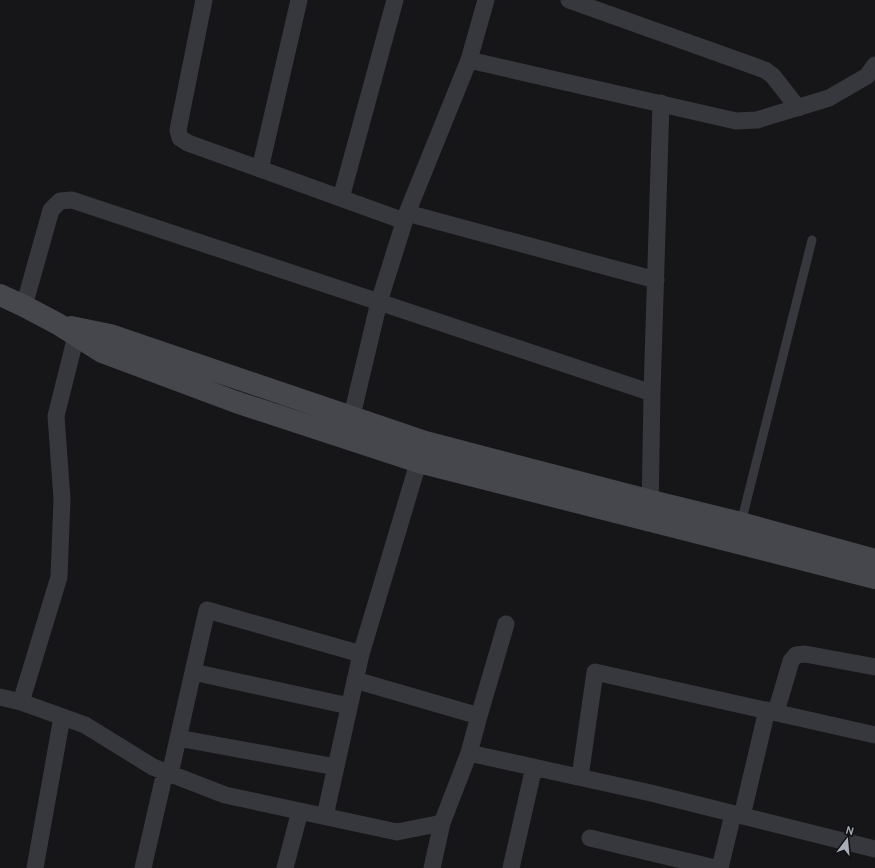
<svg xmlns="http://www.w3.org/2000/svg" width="875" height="868" font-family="Cabin,sans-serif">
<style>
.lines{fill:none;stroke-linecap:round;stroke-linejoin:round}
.lane{stroke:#37383d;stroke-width:9}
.street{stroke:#37383d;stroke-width:17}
.secondary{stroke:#45474d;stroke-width:22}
</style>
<rect width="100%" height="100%" fill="#161618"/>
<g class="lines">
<path class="lane" d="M 741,523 L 812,240"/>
<path class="street" d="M 204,0 L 178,130 L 180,138 L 188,143 L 404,221
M 569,0 L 765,70 L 773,76 L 798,108
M 469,60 L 486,0
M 260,169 L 299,0
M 341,198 L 395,0
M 407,213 L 656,280
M 24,306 L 51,210 L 60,201 L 72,200 L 379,302 L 349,428
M 652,393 L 661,103
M 650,513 L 652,393 L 379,302 L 407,213 L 469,60 L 736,121 L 757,120 L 829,98 L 867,76 L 875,65
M 193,672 L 349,706
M 355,680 L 479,716 L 469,753
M 0,697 L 21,702 L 85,725 L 153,767 L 225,795 L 397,832 L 442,823 L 469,753 L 651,793 L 875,849
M 21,702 L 59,577 L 62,499 L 56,416 L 76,336
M 776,712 L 791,661 L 796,655 L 805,654 L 875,667
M 479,716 L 506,624
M 178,738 L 336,767
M 170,774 L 207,610 L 361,654
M 580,777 L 595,672 L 875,735
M 325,816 L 361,654 L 422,450
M 742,816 L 767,710
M 590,838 L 715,868
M 35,868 L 62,717
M 143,868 L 165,772
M 285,868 L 300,811
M 432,868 L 442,823
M 511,868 L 534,767
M 720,868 L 733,814"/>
<path class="secondary" d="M 0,295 L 24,306 L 58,324 L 102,352 L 236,402 L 419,462 L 875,578
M 71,327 L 110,335 L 425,442 L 651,501 L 741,523 L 875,560"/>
</g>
<g transform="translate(847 840) rotate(16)" stroke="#111113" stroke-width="3" paint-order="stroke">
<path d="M0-3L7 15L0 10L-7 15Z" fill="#a8adb8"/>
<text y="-6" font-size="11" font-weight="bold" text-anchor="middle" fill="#a8adb8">N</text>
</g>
</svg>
